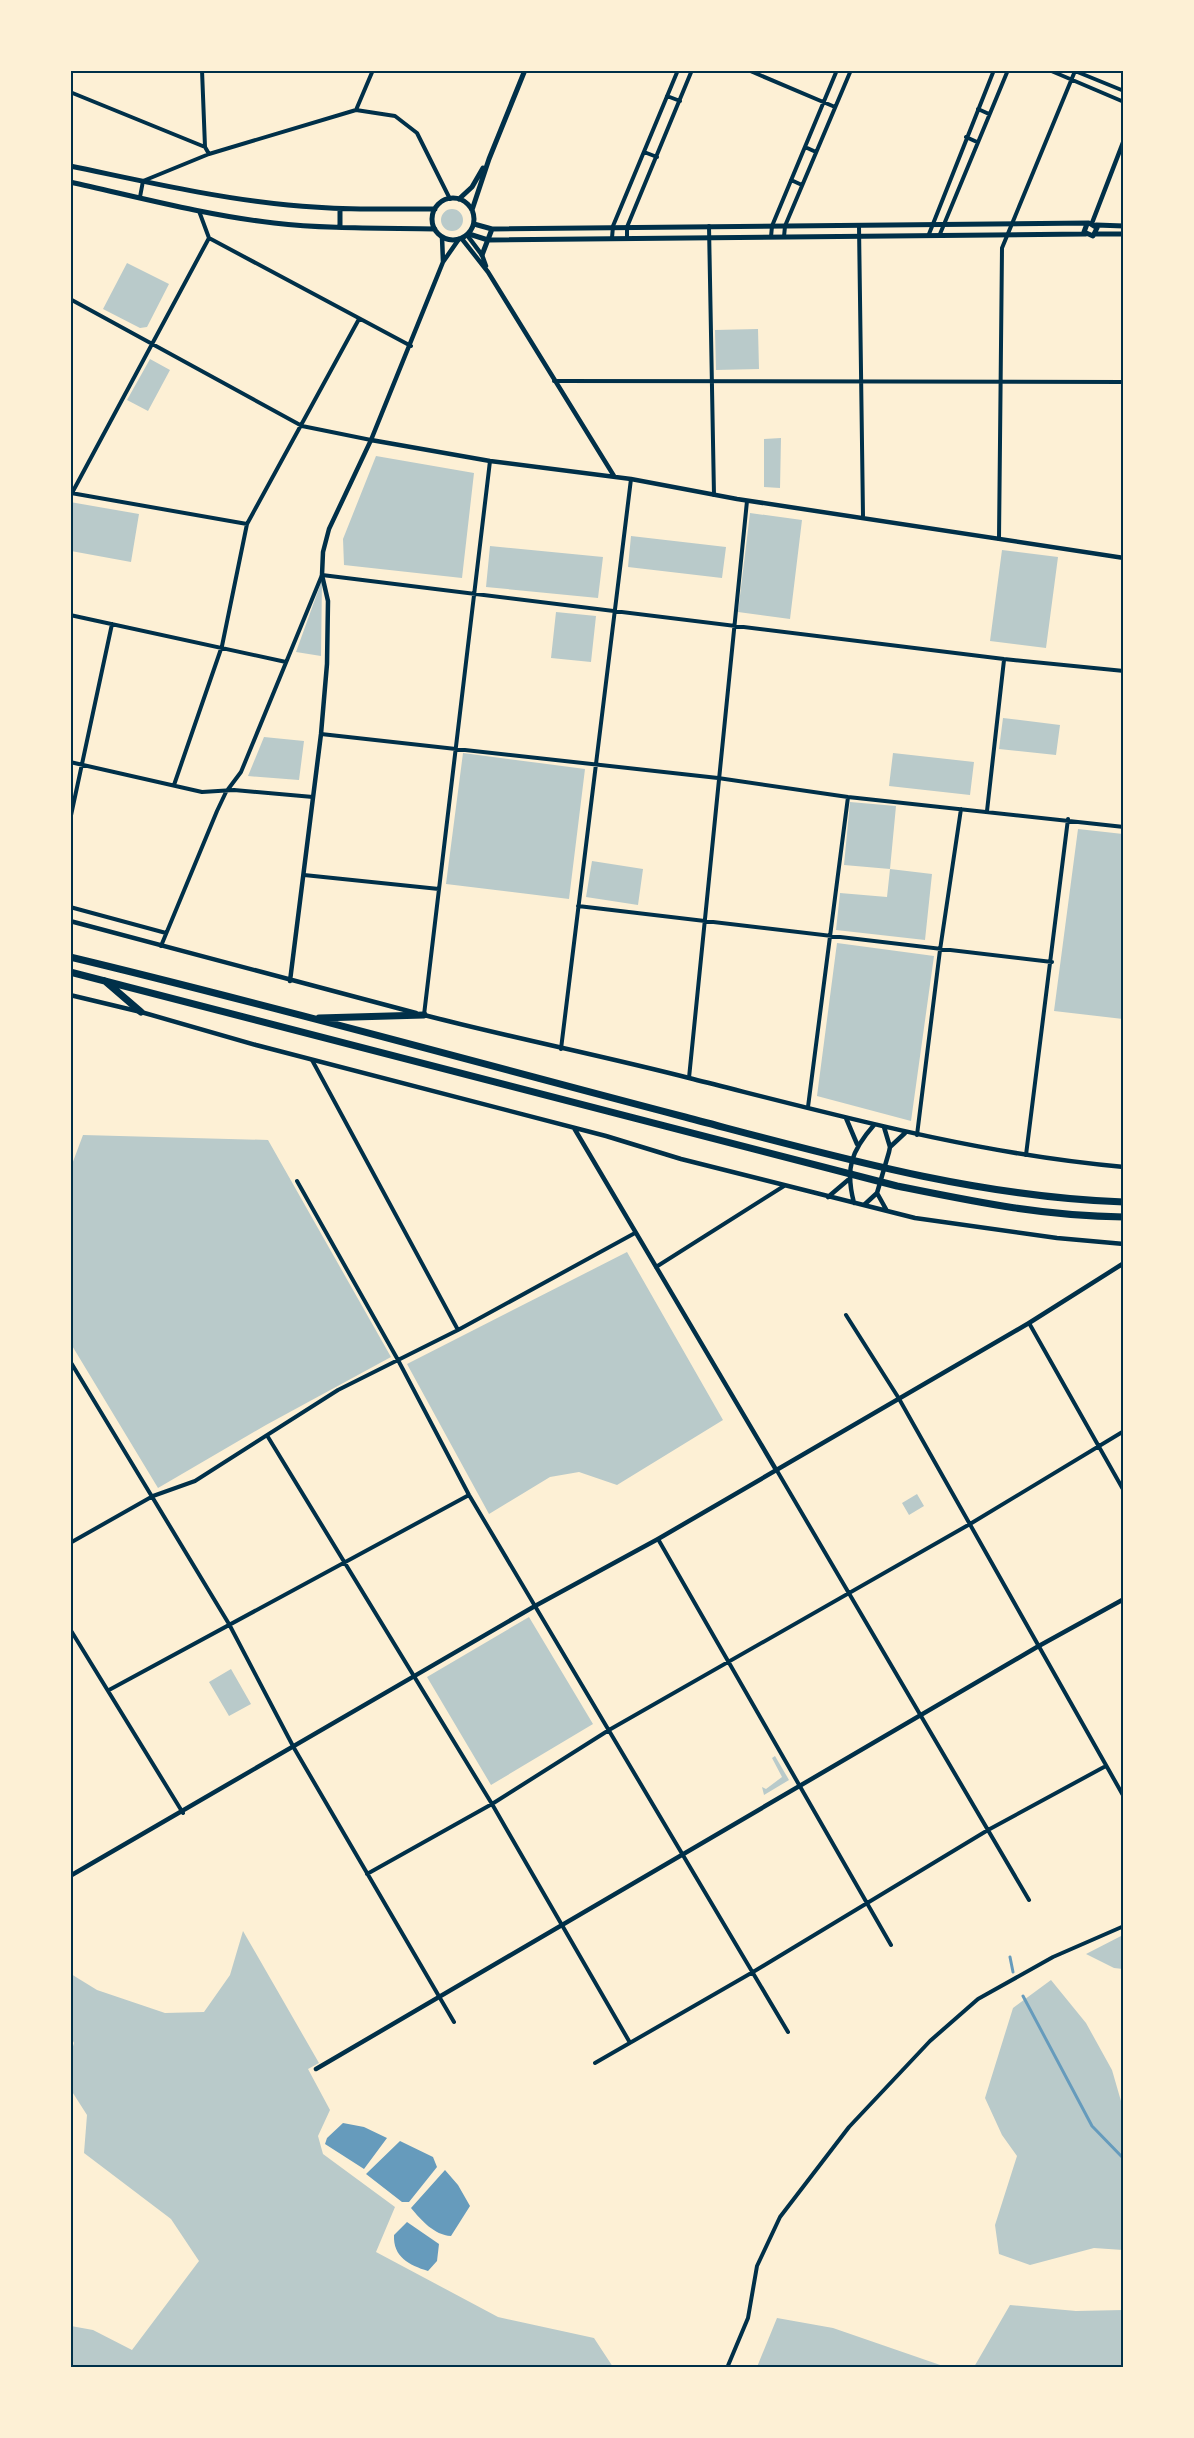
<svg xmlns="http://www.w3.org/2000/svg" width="1194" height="2438" font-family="Roboto,sans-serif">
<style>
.green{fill:#b9caca}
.water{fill:#669bbc}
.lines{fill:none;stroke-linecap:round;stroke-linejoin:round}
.stream{stroke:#669bbc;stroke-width:3}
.minor{stroke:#003049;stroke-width:4}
.tertiary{stroke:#003049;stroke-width:4.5}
.secondary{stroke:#003049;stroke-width:5}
.trunk{stroke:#003049;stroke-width:7}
.neatline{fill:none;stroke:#003049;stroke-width:2}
</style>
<rect width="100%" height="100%" fill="#fdf0d5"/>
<path class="green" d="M441 220a11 11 0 1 1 22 0a11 11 0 1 1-22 0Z
M 127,263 L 169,284 L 147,327 L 140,328 L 103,309 Z
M 758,329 L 759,369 L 716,370 L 715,330 Z
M 150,359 L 170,370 L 148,411 L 127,400 Z
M 781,438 L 780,488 L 764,487 L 764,439 Z
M 376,456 L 474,473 L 462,578 L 344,565 L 343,539 Z
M 70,502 L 139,514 L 131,562 L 71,551 Z
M 750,513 L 802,520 L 790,619 L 738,612 Z
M 631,536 L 726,547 L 722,578 L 628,567 Z
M 490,546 L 603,557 L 598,598 L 486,587 Z
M 1002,550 L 1058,557 L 1046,648 L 990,641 Z
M 322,580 L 321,656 L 296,652 Z
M 556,612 L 596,616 L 591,662 L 551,658 Z
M 1003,718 L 1060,725 L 1056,755 L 999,749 Z
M 264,737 L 304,741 L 299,780 L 248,776 Z
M 463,753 L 585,769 L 569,899 L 446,884 Z
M 893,753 L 974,762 L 970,795 L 889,786 Z
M 850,802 L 896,806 L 890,869 L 932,874 L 925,940 L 836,930 L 840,893 L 887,897 L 890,869 L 844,865 Z
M 1078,829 L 1123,834 L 1123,1019 L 1054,1011 Z
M 592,861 L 643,869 L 638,905 L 586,897 Z
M 837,943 L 934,956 L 911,1121 L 817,1096 Z
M 83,1135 L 268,1140 L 391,1357 L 266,1425 L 158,1488 L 71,1344 L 71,1167 Z
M 627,1252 L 723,1420 L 617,1485 L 579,1472 L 550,1477 L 489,1514 L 407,1364 Z
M 917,1494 L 924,1506 L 909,1515 L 902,1503 Z
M 529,1617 L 593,1724 L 491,1785 L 427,1677 Z
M 231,1669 L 251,1704 L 229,1716 L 209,1682 Z
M 775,1756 L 789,1780 L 764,1795 L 762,1787 L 766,1789 L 782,1777 L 772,1758 Z
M 243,1931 L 319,2063 L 308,2069 L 330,2110 L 318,2136 L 323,2154 L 395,2207 L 376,2252 L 498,2317 L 594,2338 L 613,2367 L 71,2367 L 71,2326 L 93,2330 L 132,2350 L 199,2261 L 171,2219 L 84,2153 L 87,2115 L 71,2090 L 71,2053 L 74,2043 L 71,2037 L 71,1974 L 97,1990 L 165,2013 L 204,2012 L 230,1975 Z
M 1123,1935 L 1123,1969 L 1114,1968 L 1086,1954 Z
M 1051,1980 L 1086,2023 L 1112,2070 L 1123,2108 L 1123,2250 L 1094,2248 L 1030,2265 L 999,2254 L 995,2225 L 1017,2156 L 1002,2135 L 985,2098 L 1013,2008 Z
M 1010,2305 L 1076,2311 L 1123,2310 L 1123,2367 L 974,2367 Z
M 777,2318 L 833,2328 L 946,2367 L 757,2367 Z"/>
<path class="water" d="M 343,2123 L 364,2127 L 387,2138 L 364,2169 L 325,2144 L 327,2138 Z
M 400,2141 L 433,2157 L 437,2167 L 409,2202 L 402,2202 L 366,2174 Z
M 445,2170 L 458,2185 L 470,2206 L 451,2236 C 434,2235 421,2220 411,2208 Z
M 407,2222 L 439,2244 L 437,2261 L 428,2271 C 409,2265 393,2257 394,2235 Z"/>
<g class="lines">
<path class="stream" d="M 1010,1957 L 1013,1972
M 1023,1996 L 1092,2126 L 1124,2159"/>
<path class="minor" d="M 202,70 L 205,147 L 209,154
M 748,70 L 835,107
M 1049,70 L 1124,102
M 70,92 L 205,147
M 667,96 L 680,101
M 978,109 L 989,114
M 356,110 L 373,70
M 966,137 L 977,142
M 805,147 L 816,152
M 644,152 L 657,157
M 791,180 L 802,185
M 140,197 L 143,181 L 209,154 L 356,110 L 395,116 L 417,133 L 450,199
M 199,211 L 209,238 L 411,346
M 709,226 L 714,495
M 859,226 L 863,516
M 929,234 L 994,70
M 940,234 L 1008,70
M 771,237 L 772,226 L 837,70
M 784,237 L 785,226 L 851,70
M 612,238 L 613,226 L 678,70
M 627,238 L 627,227 L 692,70
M 70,299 L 302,426 L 371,440
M 554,381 L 1124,382
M 71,493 L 247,524
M 72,493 L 209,238
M 999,539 L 1002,248 L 1075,71 L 1124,91
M 70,615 L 286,662
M 321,734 L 718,778 L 848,797 L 1124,827
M 70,762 L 202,792 L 234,790 L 313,797
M 174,785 L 222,646 L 247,524 L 359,319
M 987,811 L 1004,660
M 70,820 L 112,624
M 304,875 L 439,889
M 578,906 L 1052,962
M 70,907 L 166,933
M 161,946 L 217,811 L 226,792 L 241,772 L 322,575 L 1004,659 L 1124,671
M 424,1015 L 490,461
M 561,1049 L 631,479
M 312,1060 L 458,1330
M 689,1078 L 747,501
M 808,1107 L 848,797
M 917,1135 L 940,950 L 961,809
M 1026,1155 L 1068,819
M 297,1181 L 398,1360 L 469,1495 L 788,2032
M 656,1267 L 784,1186
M 846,1315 L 898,1397 L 1124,1797
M 1029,1323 L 1124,1491
M 70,1361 L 229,1624 L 294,1748 L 454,2022
M 268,1437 L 492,1804 L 629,2041
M 776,1469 L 1029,1900
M 658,1539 L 891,1945
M 70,1543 L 153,1496 L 195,1481 L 338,1390 L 458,1330 L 635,1233
M 70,1629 L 183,1813
M 109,1690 L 469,1495
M 367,1874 L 492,1804 L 609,1730 L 970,1524 L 1124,1431
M 595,2063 L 753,1972 L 988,1830 L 1104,1767
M 727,2368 L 748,2318 L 757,2266 L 780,2217 L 849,2127 L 930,2041 L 978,1999 L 1053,1957 L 1124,1926"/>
<path class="tertiary" d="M 1092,223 L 1124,140
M 467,235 L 482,255 L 486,266
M 442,237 L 443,262
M 462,239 L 488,272 L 614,476
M 371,440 L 490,461 L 631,479 L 737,499 L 1124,558
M 70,921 L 416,1013
M 290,981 L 321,734 L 327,664 L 328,601 L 322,575 L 323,552 L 329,529 L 371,440 L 443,262 L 459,239
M 70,995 L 141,1012 L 256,1045 L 606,1136 L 681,1159 L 915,1218 L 1057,1238 L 1124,1244
M 424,1015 C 513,1038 604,1056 693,1079 C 836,1115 976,1154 1124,1167
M 846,1118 L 857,1144
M 574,1128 L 775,1468
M 890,1147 L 905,1133
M 877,1193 L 887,1211
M 828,1197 L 848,1180
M 854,1203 C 845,1169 851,1151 874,1125
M 864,1205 L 877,1193 L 889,1152 L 890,1147 L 884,1127
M 70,1876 L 535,1606 L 658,1539 L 1029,1323 L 1124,1263
M 316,2069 L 1037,1647 L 1124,1599"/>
<path class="secondary" d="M 70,166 C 143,181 215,198 288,205 C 337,210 386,209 435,209
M 70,182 C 138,197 205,215 274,223 C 327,229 381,228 435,229
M432 219a21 21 0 1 1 42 0a21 21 0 1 1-42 0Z
M 459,199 L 472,187 L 483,168
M 340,209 L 340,227
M 472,210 L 489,159 L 525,70
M 474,224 L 492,229 L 1089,223 L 1097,228 L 1093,236 L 1084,232 L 1087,224
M 1096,225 L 1124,226
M 469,234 L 488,240 L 1086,234
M 1096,234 L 1124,234
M 482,255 L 492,229"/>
<path class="trunk" d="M 70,957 C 275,1006 478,1063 681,1116 C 826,1154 973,1197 1124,1202
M 70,972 L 897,1186 C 976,1202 1042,1216 1124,1217
M 105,981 L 141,1012
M 319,1018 L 424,1015"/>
</g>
<rect width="1194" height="2438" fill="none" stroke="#fdf0d5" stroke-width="144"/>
<rect x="72" y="72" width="1050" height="2294" class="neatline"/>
</svg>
